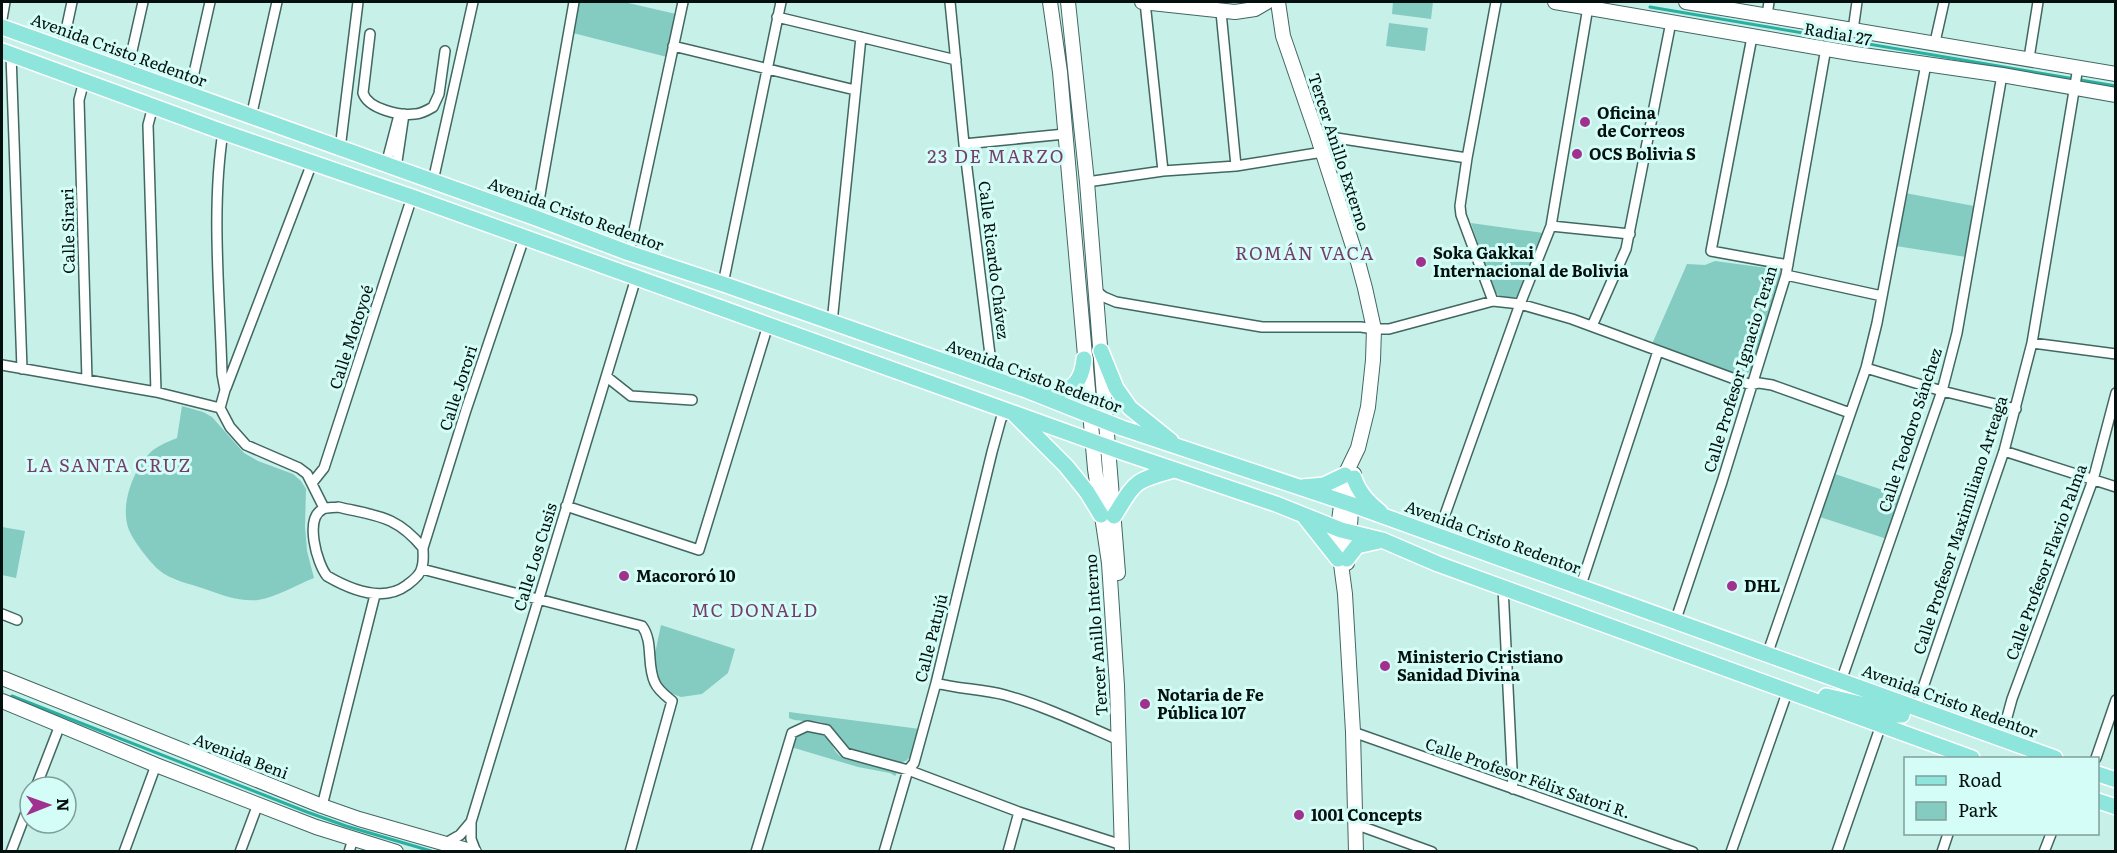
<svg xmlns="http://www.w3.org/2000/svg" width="2117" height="853" font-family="Literata,serif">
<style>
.green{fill:#84cbc1}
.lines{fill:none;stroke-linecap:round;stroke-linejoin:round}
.stream{stroke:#29afa2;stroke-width:3}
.street-casing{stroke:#416761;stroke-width:12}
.secondary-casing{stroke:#416761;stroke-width:16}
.primary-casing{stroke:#fff;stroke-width:18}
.street{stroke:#fff;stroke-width:9}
.secondary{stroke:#fff;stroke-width:14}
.primary{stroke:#8de5dc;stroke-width:15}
.poi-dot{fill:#a1318f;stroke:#d4fdf7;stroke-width:2}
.labels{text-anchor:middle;stroke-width:6;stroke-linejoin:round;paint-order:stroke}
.street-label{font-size:16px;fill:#03100e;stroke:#d4fdf7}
.poi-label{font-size:16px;font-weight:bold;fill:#03100e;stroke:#d4fdf7;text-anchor:start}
.neighbourhood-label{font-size:18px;letter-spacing:1.5px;fill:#763d6a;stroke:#d4fdf7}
</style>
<rect width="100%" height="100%" fill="#c7f0e9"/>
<path class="green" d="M 578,2 L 624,2 L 676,14 L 667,57 L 573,33 Z
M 1393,2 L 1433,2 L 1431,19 L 1392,14 Z
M 1389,23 L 1428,28 L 1425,51 L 1386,46 Z
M 1905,193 L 1974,206 L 1966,257 L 1896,246 Z
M 1471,223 L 1543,233 L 1520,295 C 1511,300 1501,299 1494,291 Z
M 1715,261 L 1781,270 L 1755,362 L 1752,369 L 1741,379 L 1652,344 L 1687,264 L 1705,265 Z
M 182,406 L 203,412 L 212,417 L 244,453 L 258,461 L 293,474 L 301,481 L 306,489 L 305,527 L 307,551 L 314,578 C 296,585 277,597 258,600 C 240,602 222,595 205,589 C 191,584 170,580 159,570 C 149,561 134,542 129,530 C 119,506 134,466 153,450 C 160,445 169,441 177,438 Z
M 1835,474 L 1901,496 L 1887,539 L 1820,517 Z
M 2,527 L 25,531 L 16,578 L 2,575 Z
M 661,625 L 735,649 L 728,673 L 702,694 L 681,697 L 670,693 L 662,686 L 656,674 L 653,663 Z
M 789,712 L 920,729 L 910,757 C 906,761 907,761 902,762 C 892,763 855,754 847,748 C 838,741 836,728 826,724 C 813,718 802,724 789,718 Z
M 810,730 C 838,737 827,750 845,759 L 890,769 L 897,773 L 895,776 L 890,773 L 858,767 L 791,747 L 798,734 Z"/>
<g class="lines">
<path class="stream" d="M 1650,7 L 2116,86
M 2,691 L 2,692
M 12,696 L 307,812 L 346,826 L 431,851"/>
<g class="street-casing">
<path id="street" d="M 950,2 L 964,144 L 993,379
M 1145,2 L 1163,171
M 1221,12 L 1236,166
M 1767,15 L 1769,2
M 777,17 L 956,60
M 2,19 L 5,2
M 1853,30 L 1857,2
M 370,34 L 363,93 C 368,109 400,116 415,114 C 421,114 428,110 433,107 L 439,94 L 445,51
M 1752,37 L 1711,251 L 1788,265
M 1935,42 L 1944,2
M 673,46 L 855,90
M 62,49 L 72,2
M 11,54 L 22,369
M 2029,58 L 2038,2
M 127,73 L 143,2
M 84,81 L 79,100 L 87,380
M 189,95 L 210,2
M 153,106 L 148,125 L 156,392
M 251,117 L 277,2
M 1317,135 L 1467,158
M 964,144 L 1065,134
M 340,149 L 358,2
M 386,165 L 399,115
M 396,168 L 404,114
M 433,181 L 473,2
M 1087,182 L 1163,171 L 1236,166 L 1323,152
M 536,218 L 574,2
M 1551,226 L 1630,234
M 629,253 L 683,2
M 1786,275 L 1882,296
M 723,284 L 781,2
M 1095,290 L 1104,297 L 1116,302 L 1262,327 L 1361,327 L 1374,329 L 1389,329 L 1493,301 L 1520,304 L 1572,319 L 1751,385 L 1759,383 L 1772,385 L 1850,413
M 1493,301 L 1461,215 L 1460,206 L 1467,158 L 1496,2
M 832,323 L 861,37
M 1592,326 L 1626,249 L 1671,22
M 2032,343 L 2116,354
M 2,365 L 156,392 L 220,408 L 230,427 L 246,445 L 299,468 L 307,474 L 324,508
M 1866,368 L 1942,391 L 2016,409
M 607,377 L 631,396 L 692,400
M 226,388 L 312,163
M 220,408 L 225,390 L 222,374 C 220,296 211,209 223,132
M 2004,451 L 2116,487
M 312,483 L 324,468 L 412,197
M 566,506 L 699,550 L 768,325
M 338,507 C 376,516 396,515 423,548 C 423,554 424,561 422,567 C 421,574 414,580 407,585 C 383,603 351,590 327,576 C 317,564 304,518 323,509 C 327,507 334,508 338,507 Z
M 1437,537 L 1520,304 L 1551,226 L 1588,7
M 423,548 L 466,410 L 524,238
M 422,569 L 642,626 C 654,642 646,665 655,683 C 658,690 666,696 672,701 L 630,852
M 1503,587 L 1513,789
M 1580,588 L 1658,351
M 2,614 L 17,620
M 1675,622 L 1722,482 L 1786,275 L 1826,48
M 1767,655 L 1866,368 L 1877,323 L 1926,64
M 1841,681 L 1942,391 L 1957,333 L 2002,75
M 936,683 C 958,689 982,689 1005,695 C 1044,706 1082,724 1119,740
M 1916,708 L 2004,451 L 2032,343 L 2078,67
M 1353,732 L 1693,852
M 2001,739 L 2012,699 L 2093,480 L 2116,393
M 2096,758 L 2116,700
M 36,787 L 60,725
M 322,806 L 375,595
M 1355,824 L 1432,852
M 446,843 L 460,835 L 471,822
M 11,852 L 30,802
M 124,852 L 156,765
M 240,852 L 258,804
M 349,852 L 353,839
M 476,852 L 471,839 L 471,822 L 636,278
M 756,852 L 792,733 L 807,726 L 827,730 L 846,753 L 908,770 L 1019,812 L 1122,845
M 884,852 L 908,770 L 914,763 L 936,683 L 992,452 L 1001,419 L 1008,410
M 1008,852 L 1019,812
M 1731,852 L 1788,690
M 1837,852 L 1881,725
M 1942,852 L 1948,834
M 2044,852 L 2051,834"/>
</g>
<g class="secondary-casing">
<path id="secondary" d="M 1050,2 L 1060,72 L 1095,469 L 1109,563 L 1117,686 L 1122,852
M 1068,2 L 1087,182 L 1118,573
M 1142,2 L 1235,12 L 1255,9 L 1267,2
M 1278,2 L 1283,36 L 1317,135 L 1358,262 L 1365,288 L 1374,329 L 1373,360 L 1368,407 L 1358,448 L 1345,475 L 1338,528 L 1338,559 L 1341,564 L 1345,594 L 1353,732 L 1356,852
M 1555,2 L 1856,54 L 2002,75 L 2116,95
M 1686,2 L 2116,74
M 1347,563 L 1354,474
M 2,678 L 322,806 L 359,819 L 474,852
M 2,701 L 156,765 L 316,827 L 396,852"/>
</g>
<g class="primary-casing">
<path id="primary" d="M 2,27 L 536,218 L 629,253 L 723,284 L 1026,390 L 1122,428 L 1350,504 L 2055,758
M 2,51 L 223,132 L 412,197 L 1122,452 L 1276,504 L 1341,530 L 1382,540 L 1438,564 L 1972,758
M 1101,351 L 1116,388 L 1130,408 L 1171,441
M 1036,391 C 1064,393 1081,391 1084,359
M 1013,413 L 1066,466 L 1087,492 L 1101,515
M 1354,478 C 1359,493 1368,502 1380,512
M 1302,487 L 1324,485 L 1345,475
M 1114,516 C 1136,481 1133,481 1174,470
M 1304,516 L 1338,559
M 1347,559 L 1357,546 L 1379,541
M 1826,696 L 1869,706 L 1896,715 L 1902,715 L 1903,708 L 1892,700
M 2098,774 L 2116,780
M 2098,801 L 2116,807"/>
</g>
<use href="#street" class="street"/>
<use href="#secondary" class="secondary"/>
<use href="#primary" class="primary"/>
</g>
<g class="poi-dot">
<circle cx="1585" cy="122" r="6"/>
<circle cx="1577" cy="154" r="6"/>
<circle cx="1421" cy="262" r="6"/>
<circle cx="624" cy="576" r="6"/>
<circle cx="1732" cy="586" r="6"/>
<circle cx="1385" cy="666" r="6"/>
<circle cx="1145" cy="704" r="6"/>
<circle cx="1299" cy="815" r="6"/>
</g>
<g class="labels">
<g class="street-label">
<text transform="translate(1838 34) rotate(10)" y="6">Radial 27</text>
<text transform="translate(119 50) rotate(20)" y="6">Avenida Cristo Redentor</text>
<text transform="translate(1339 152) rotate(72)" y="6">Tercer Anillo Externo</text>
<text transform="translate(576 214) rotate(20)" y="6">Avenida Cristo Redentor</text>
<text transform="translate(68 231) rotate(-91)" y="6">Calle Sirari</text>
<text transform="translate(994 260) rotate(83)" y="6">Calle Ricardo Chávez</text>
<text transform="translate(351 337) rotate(-72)" y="6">Calle Motoyoé</text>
<text transform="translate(1740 369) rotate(-73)" y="6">Calle Profesor Ignacio Terán</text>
<text transform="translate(1034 376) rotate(20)" y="6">Avenida Cristo Redentor</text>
<text transform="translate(458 388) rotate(-72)" y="6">Calle Jorori</text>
<text transform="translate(1910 430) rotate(-72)" y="6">Calle Teodoro Sánchez</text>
<text transform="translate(1960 525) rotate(-72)" y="6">Calle Profesor Maximiliano Arteaga</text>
<text transform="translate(1493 537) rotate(20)" y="6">Avenida Cristo Redentor</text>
<text transform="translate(535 557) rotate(-73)" y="6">Calle Los Cusis</text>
<text transform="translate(2046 562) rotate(-70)" y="6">Calle Profesor Flavio Palma</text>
<text transform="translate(1096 635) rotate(-94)" y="6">Tercer Anillo Interno</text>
<text transform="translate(931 638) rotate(-76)" y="6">Calle Patujú</text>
<text transform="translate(1950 701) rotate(20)" y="6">Avenida Cristo Redentor</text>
<text transform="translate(241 756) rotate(21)" y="6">Avenida Beni</text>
<text transform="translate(1528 778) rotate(19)" y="6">Calle Profesor Félix Satori R.</text>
</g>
<g class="poi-label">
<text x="1597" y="119">Oficina<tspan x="1597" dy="18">de Correos</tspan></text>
<text x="1589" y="160">OCS Bolivia S</text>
<text x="1433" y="259">Soka Gakkai<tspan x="1433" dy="18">Internacional de Bolivia</tspan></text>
<text x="636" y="582">Macororó 10</text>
<text x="1744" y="592">DHL</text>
<text x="1397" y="663">Ministerio Cristiano<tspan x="1397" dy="18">Sanidad Divina</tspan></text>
<text x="1157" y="701">Notaria de Fe<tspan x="1157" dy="18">Pública 107</tspan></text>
<text x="1311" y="821">1001 Concepts</text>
</g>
<g class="neighbourhood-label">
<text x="996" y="163">23 DE MARZO</text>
<text x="1305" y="260">ROMÁN VACA</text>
<text x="109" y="472">LA SANTA CRUZ</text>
<text x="755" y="617">MC DONALD</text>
</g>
</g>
<rect width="2117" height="853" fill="none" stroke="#03100e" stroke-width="6"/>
<rect x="1904" y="757" width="195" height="78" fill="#d4fdf7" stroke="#809e9a" stroke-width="1.5"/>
<rect x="1916" y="776" width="30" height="9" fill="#8de5dc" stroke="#809e9a" stroke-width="1.5"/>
<text x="1958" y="787" font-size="18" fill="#03100e">Road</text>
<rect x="1916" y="802" width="30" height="18" fill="#84cbc1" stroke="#809e9a" stroke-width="1.5"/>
<text x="1958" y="817" font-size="18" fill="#03100e">Park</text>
<g transform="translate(48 805) rotate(89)"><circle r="28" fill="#d4fdf7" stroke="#809e9a" stroke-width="1.5"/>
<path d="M0-4.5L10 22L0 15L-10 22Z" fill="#a1318f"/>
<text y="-9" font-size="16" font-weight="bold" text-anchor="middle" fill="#03100e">N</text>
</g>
</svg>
